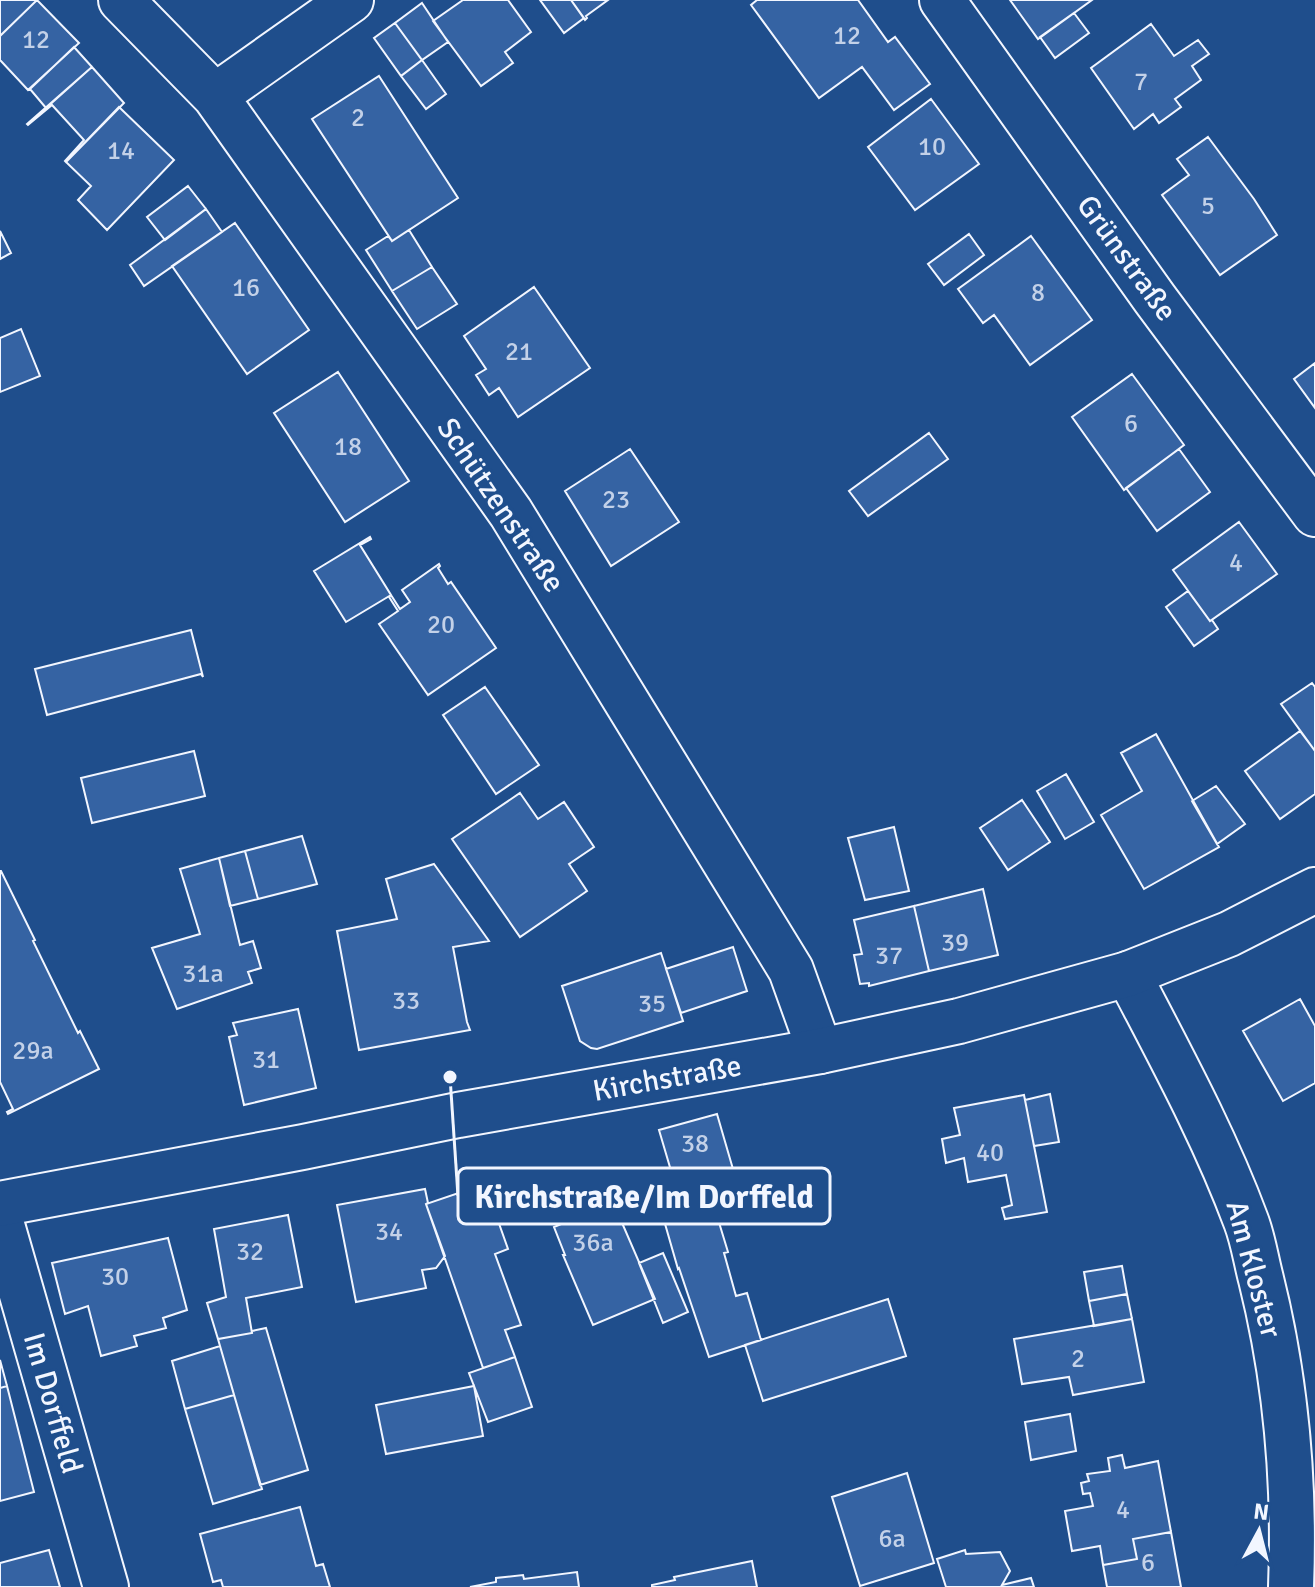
<svg xmlns="http://www.w3.org/2000/svg" width="1315" height="1587" font-family="Signika,sans-serif">
<style>
.building{fill:#3563a3;stroke:#f2f6ff;stroke-width:2}
.lines{fill:none;stroke-linecap:round;stroke-linejoin:round}
.street-casing{stroke:#f2f6ff;stroke-width:48}
.secondary-casing{stroke:#f2f6ff;stroke-width:48}
.street{stroke:#1f4e8c;stroke-width:44}
.secondary{stroke:#1f4e8c;stroke-width:44}
.labels{text-anchor:middle;stroke-width:6;stroke-linejoin:round;paint-order:stroke}
.number-label{font-size:26px;fill:#c3d1e8}
.street-label{font-size:30px;fill:#f2f6ff;stroke:#1f4e8c}
.leader{fill:none;stroke:#f2f6ff;stroke-width:3}
.callout-dot{fill:#f2f6ff;stroke:#1f4e8c;stroke-width:3}
.callout{fill:#1f4e8c;stroke:#f2f6ff;stroke-width:3}
.callout-label{font-size:32px;text-anchor:middle;font-weight:bold;fill:#f2f6ff}
</style>
<rect width="100%" height="100%" fill="#1f4e8c"/>
<path class="building" d="M 0,0 L 37,0 L 0,36 Z
M 37,0 L 79,43 L 28,90 L 0,60 L 0,36 Z
M 463,0 L 508,0 L 531,32 L 505,52 L 513,63 L 481,86 L 433,21 Z
M 540,0 L 571,0 L 584,18 L 564,33 Z
M 571,0 L 608,0 L 586,16 L 587,18 L 585,20 Z
M 757,0 L 858,0 L 888,42 L 895,37 L 930,84 L 894,110 L 862,67 L 819,98 L 751,5 Z
M 1010,0 L 1092,0 L 1038,39 Z
M 422,3 L 448,42 L 422,60 L 395,23 Z
M 1074,13 L 1089,33 L 1055,58 L 1040,37 Z
M 395,23 L 422,60 L 401,76 L 374,38 Z
M 1151,24 L 1174,56 L 1198,40 L 1209,54 L 1192,66 L 1201,80 L 1175,99 L 1181,107 L 1159,123 L 1153,114 L 1134,129 L 1091,68 Z
M 74,47 L 92,67 L 46,108 L 30,89 Z
M 422,60 L 446,94 L 426,109 L 401,76 Z
M 92,67 L 124,103 L 66,162 L 65,161 L 84,140 L 52,105 L 28,125 L 27,124 Z
M 379,76 L 458,198 L 392,241 L 312,119 Z
M 931,99 L 979,164 L 915,210 L 868,147 Z
M 119,107 L 174,160 L 107,230 L 78,200 L 91,186 L 66,162 Z
M 1208,137 L 1254,199 L 1277,235 L 1220,275 L 1162,195 L 1189,175 L 1177,159 Z
M 188,186 L 206,209 L 165,240 L 147,217 Z
M 206,209 L 222,232 L 144,286 L 130,265 Z
M 235,223 L 309,330 L 247,374 L 172,266 Z
M 409,230 L 432,267 L 392,291 L 366,250 L 388,236 L 392,241 Z
M 0,231 L 11,253 L 0,259 Z
M 969,234 L 984,255 L 944,285 L 928,264 Z
M 1031,236 L 1092,320 L 1030,365 L 994,315 L 983,323 L 958,289 Z
M 432,267 L 457,304 L 417,329 L 392,291 Z
M 534,287 L 590,368 L 518,417 L 499,388 L 489,395 L 476,375 L 486,369 L 464,336 Z
M 21,329 L 40,376 L 0,392 L 0,338 Z
M 1315,363 L 1315,408 L 1294,379 Z
M 338,372 L 409,481 L 345,522 L 274,413 Z
M 1132,374 L 1184,445 L 1124,490 L 1072,417 Z
M 929,433 L 948,459 L 868,516 L 849,491 Z
M 630,449 L 679,522 L 611,566 L 565,491 Z
M 1179,449 L 1210,492 L 1157,531 L 1126,488 Z
M 1239,522 L 1277,574 L 1210,621 L 1173,570 Z
M 370,537 L 371,539 L 360,545 L 391,595 L 346,622 L 314,571 Z
M 439,564 L 440,566 L 438,568 L 448,584 L 451,582 L 496,648 L 428,695 L 379,624 L 398,611 L 389,597 L 391,595 L 400,609 L 410,602 L 402,590 Z
M 1188,591 L 1210,621 L 1212,620 L 1218,629 L 1194,646 L 1166,607 Z
M 191,630 L 203,677 L 201,674 L 47,715 L 35,669 Z
M 1312,683 L 1315,687 L 1315,751 L 1281,704 Z
M 485,687 L 539,765 L 496,794 L 443,715 Z
M 1300,731 L 1315,751 L 1315,794 L 1280,819 L 1245,771 Z
M 1156,734 L 1219,847 L 1144,889 L 1101,815 L 1142,791 L 1121,753 Z
M 194,751 L 205,796 L 92,823 L 81,778 Z
M 1066,774 L 1094,822 L 1065,839 L 1037,791 Z
M 1216,786 L 1245,824 L 1217,844 L 1192,801 Z
M 520,793 L 538,819 L 564,802 L 594,847 L 569,864 L 587,891 L 520,937 L 452,839 Z
M 1022,800 L 1050,842 L 1008,870 L 980,828 Z
M 894,827 L 909,891 L 865,900 L 848,838 Z
M 302,836 L 317,884 L 258,899 L 245,851 Z
M 245,851 L 258,899 L 230,906 L 219,858 Z
M 219,858 L 240,945 L 253,941 L 261,968 L 248,972 L 252,983 L 177,1009 L 152,948 L 200,934 L 180,869 Z
M 434,864 L 489,941 L 453,947 L 467,1022 L 470,1030 L 359,1050 L 337,931 L 397,919 L 386,879 Z
M 0,871 L 1,871 L 35,940 L 33,941 L 78,1033 L 80,1031 L 99,1069 L 8,1114 L 7,1112 L 13,1109 L 0,1082 Z
M 983,889 L 998,955 L 929,971 L 914,906 Z
M 914,906 L 929,971 L 869,986 L 869,983 L 860,984 L 854,955 L 862,954 L 854,920 Z
M 733,947 L 747,991 L 681,1013 L 666,969 Z
M 661,953 L 683,1021 L 597,1049 L 591,1048 L 580,1041 L 562,986 Z
M 1300,999 L 1315,1026 L 1315,1083 L 1283,1101 L 1243,1031 Z
M 298,1009 L 316,1088 L 244,1105 L 229,1037 L 237,1035 L 233,1023 Z
M 1050,1094 L 1059,1142 L 1034,1146 L 1025,1100 Z
M 1024,1095 L 1047,1212 L 1005,1219 L 1002,1208 L 1012,1205 L 1006,1175 L 968,1182 L 964,1158 L 946,1163 L 942,1139 L 960,1135 L 954,1108 Z
M 717,1114 L 735,1176 L 677,1191 L 659,1130 Z
M 707,1183 L 728,1252 L 724,1253 L 736,1296 L 747,1293 L 761,1340 L 709,1357 L 679,1268 L 678,1269 L 657,1196 Z
M 485,1184 L 508,1249 L 495,1254 L 521,1325 L 505,1330 L 515,1357 L 483,1368 L 426,1204 Z
M 425,1189 L 428,1203 L 426,1204 L 445,1256 L 436,1268 L 422,1270 L 426,1288 L 356,1302 L 337,1205 Z
M 613,1202 L 655,1299 L 593,1325 L 563,1255 L 565,1255 L 554,1227 Z
M 288,1215 L 302,1287 L 246,1298 L 252,1333 L 218,1339 L 207,1303 L 226,1297 L 214,1229 Z
M 168,1238 L 187,1310 L 163,1318 L 166,1328 L 134,1336 L 137,1346 L 101,1356 L 88,1306 L 65,1314 L 52,1263 Z
M 663,1253 L 688,1312 L 663,1323 L 639,1263 Z
M 1122,1266 L 1127,1294 L 1089,1301 L 1084,1272 Z
M 1127,1294 L 1132,1319 L 1094,1326 L 1089,1301 Z
M 888,1299 L 906,1356 L 763,1401 L 745,1345 Z
M 1132,1319 L 1144,1382 L 1073,1395 L 1069,1377 L 1022,1384 L 1014,1339 Z
M 266,1328 L 308,1470 L 260,1485 L 218,1339 L 252,1333 L 252,1331 Z
M 220,1346 L 234,1395 L 185,1409 L 172,1361 Z
M 515,1357 L 532,1407 L 488,1422 L 469,1373 Z
M 0,1360 L 7,1386 L 0,1388 Z
M 7,1386 L 34,1492 L 0,1501 L 0,1388 Z
M 474,1386 L 483,1436 L 386,1454 L 376,1405 Z
M 234,1395 L 262,1489 L 213,1504 L 185,1409 Z
M 1070,1414 L 1076,1451 L 1031,1460 L 1025,1422 Z
M 1122,1455 L 1125,1468 L 1158,1461 L 1171,1532 L 1133,1539 L 1137,1559 L 1103,1565 L 1100,1546 L 1072,1551 L 1065,1511 L 1093,1506 L 1090,1493 L 1083,1494 L 1081,1483 L 1089,1481 L 1087,1474 L 1110,1471 L 1108,1458 Z
M 907,1473 L 934,1563 L 860,1586 L 832,1497 Z
M 300,1507 L 316,1566 L 323,1564 L 330,1587 L 223,1587 L 221,1580 L 213,1582 L 200,1534 Z
M 1171,1532 L 1181,1587 L 1107,1587 L 1103,1565 L 1137,1559 L 1133,1539 Z
M 49,1550 L 60,1587 L 0,1587 L 0,1563 Z
M 965,1550 L 966,1554 L 1000,1552 L 1010,1571 L 1002,1585 L 1031,1578 L 1034,1587 L 946,1587 L 937,1559 Z
M 752,1561 L 757,1587 L 652,1587 L 652,1585 L 675,1580 L 674,1577 Z
M 577,1572 L 579,1587 L 470,1587 L 496,1582 L 496,1578 L 523,1575 L 524,1579 Z"/>
<g class="lines">
<g class="street-casing">
<path id="street" d="M 121,0 L 215,96 L 511,513 L 791,970 L 820,1051
M 942,0 L 1155,299 L 1315,514
M 215,96 L 351,0
M 1128,974 C 1170,1055 1214,1135 1246,1221 C 1253,1239 1256,1260 1261,1279 C 1286,1379 1295,1484 1291,1587
M 0,1218 L 106,1587"/>
</g>
<g class="secondary-casing">
<path id="secondary" d="M 0,1204 L 303,1147 L 458,1115 L 820,1051 L 959,1021 L 1128,974 L 1229,934 L 1315,890"/>
</g>
<use href="#street" class="street"/>
<use href="#secondary" class="secondary"/>
</g>
<g class="labels">
<g class="number-label">
<text x="847" y="44">12</text>
<text x="36" y="48">12</text>
<text x="1141" y="90">7</text>
<text x="358" y="126">2</text>
<text x="932" y="155">10</text>
<text x="121" y="159">14</text>
<text x="1208" y="214">5</text>
<text x="246" y="296">16</text>
<text x="1038" y="301">8</text>
<text x="519" y="360">21</text>
<text x="1131" y="432">6</text>
<text x="348" y="455">18</text>
<text x="616" y="508">23</text>
<text x="1236" y="571">4</text>
<text x="441" y="633">20</text>
<text x="955" y="951">39</text>
<text x="889" y="964">37</text>
<text x="203" y="982">31a</text>
<text x="406" y="1009">33</text>
<text x="652" y="1012">35</text>
<text x="33" y="1059">29a</text>
<text x="266" y="1068">31</text>
<text x="695" y="1152">38</text>
<text x="990" y="1161">40</text>
<text x="389" y="1240">34</text>
<text x="593" y="1251">36a</text>
<text x="250" y="1260">32</text>
<text x="115" y="1285">30</text>
<text x="1078" y="1367">2</text>
<text x="1123" y="1518">4</text>
<text x="892" y="1547">6a</text>
<text x="1148" y="1571">6</text>
</g>
<g class="street-label">
<text transform="translate(1127 258) rotate(54)" y="10">Grünstraße</text>
<text transform="translate(501 505) rotate(56)" y="10">Schützenstraße</text>
<text transform="translate(667 1078) rotate(-10)" y="10">Kirchstraße</text>
<text transform="translate(1254 1269) rotate(75)" y="10">Am Kloster</text>
<text transform="translate(53 1403) rotate(74)" y="10">Im Dorffeld</text>
</g>
</g>
<path class="leader" d="M450 1077L458 1196"/>
<circle class="callout-dot" cx="450" cy="1077" r="8"/>
<rect class="callout" x="458" y="1168" width="372" height="56" rx="8"/>
<g class="callout-label">
<text x="644" y="1208">Kirchstraße/Im Dorffeld</text>
</g>
<g transform="translate(1259 1531) rotate(7)" stroke="#1f4e8c" stroke-width="6" paint-order="stroke">
<path d="M0-6L14 30L0 20L-14 30Z" fill="#f2f6ff"/>
<text y="-12" font-size="22" font-weight="bold" text-anchor="middle" fill="#f2f6ff">N</text>
</g>
</svg>
